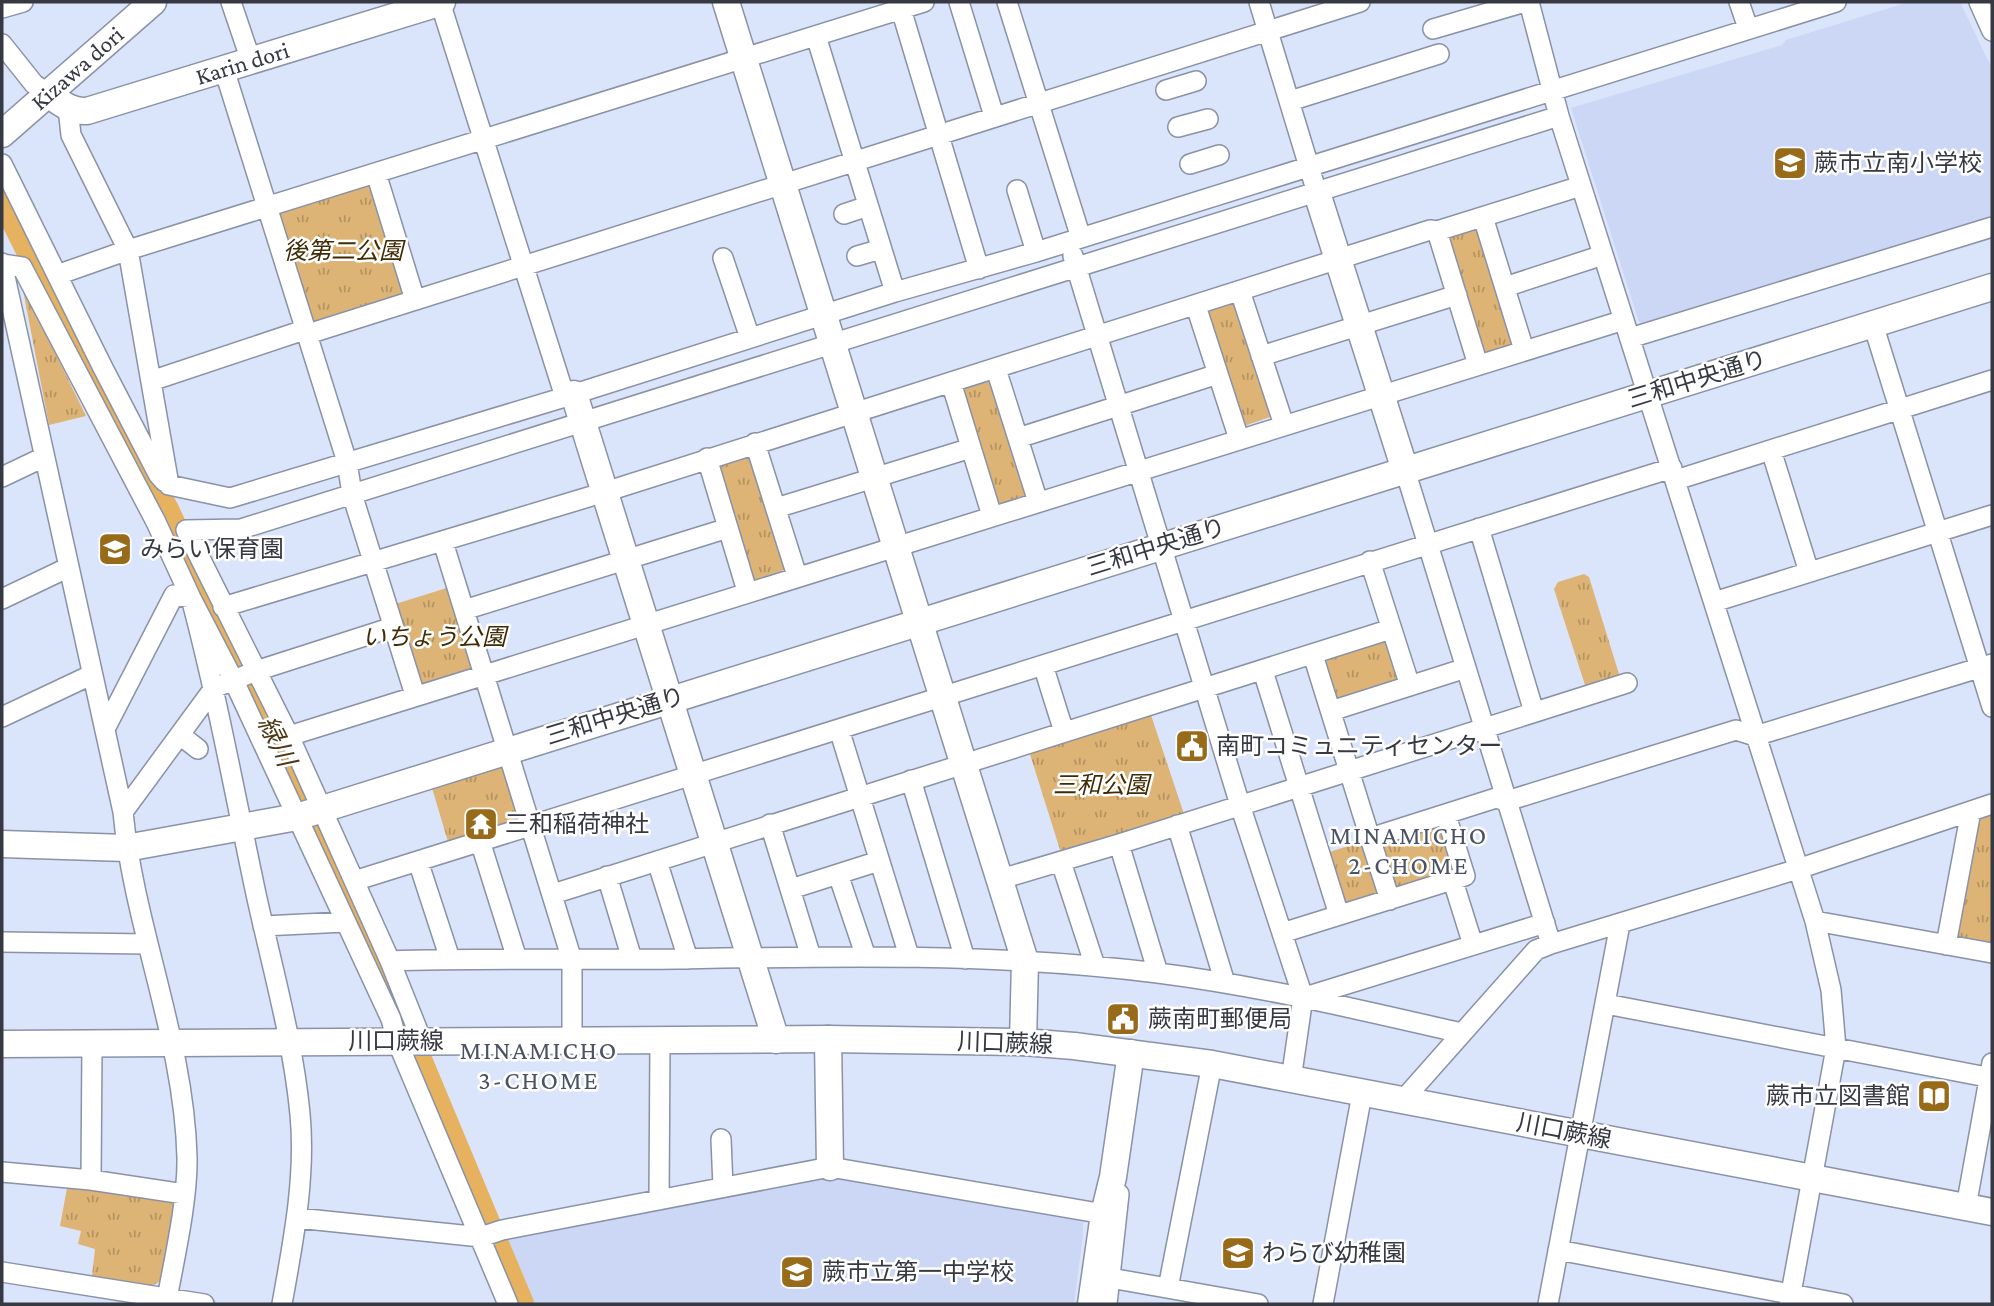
<svg xmlns="http://www.w3.org/2000/svg" width="1994" height="1306" font-family="'Crimson Pro','Noto Sans JP',serif">
<style>
.built{fill:#cbd7f4}
.grass{fill:url(#grass-tufts)}
.lines{fill:none;stroke-linecap:round;stroke-linejoin:round}
.river{stroke:#e6b25f;stroke-width:28}
.street-casing{stroke:#8992a6;stroke-width:22}
.secondary-casing{stroke:#8992a6;stroke-width:29}
.street{stroke:#fff;stroke-width:19}
.secondary{stroke:#fff;stroke-width:26}
.labels{text-anchor:middle;stroke-width:5;stroke-linejoin:round;paint-order:stroke}
.street-label{font-size:24px;fill:#363942;stroke:#fff}
.poi-label{font-size:24px;fill:#363942;stroke:#fff;text-anchor:start}
.park-label{font-size:24px;font-style:italic;fill:#402b05;stroke:#fff}
.water-label{font-size:26px;font-style:italic;fill:#4e3815;stroke:#fff}
.neighbourhood-label{font-size:26px;letter-spacing:2px;fill:#4a5264;stroke:#fff}
</style>
<defs>
<pattern id="grass-tufts" width="24" height="20" patternUnits="userSpaceOnUse" patternTransform="scale(1.75)"><rect width="24" height="20" fill="#ddb476"/><path d="M3 7l-1-3M5 7V3M7 7l1-3M15 17l-1-3M17 17v-4M19 17l1-3" fill="none" stroke="#b49362"/></pattern>
</defs>
<rect width="100%" height="100%" fill="#dae4fa"/>
<path class="built" d="M 1909,2 L 1960,2 L 1992,69 L 1992,217 L 1646,325 L 1639,322 L 1571,108 L 1782,45 L 1786,40 Z
M 820,1178 L 848,1178 L 1083,1222 L 1083,1234 L 1074,1304 L 528,1304 L 503,1239 Z"/>
<path class="grass" d="M 371,181 L 407,293 L 315,322 L 311,320 L 278,210 Z
M 1478,226 L 1515,345 L 1482,355 L 1447,236 Z
M 22,285 L 86,416 L 49,425 Z
M 1234,302 L 1273,412 L 1270,417 L 1241,427 L 1206,311 Z
M 989,379 L 994,383 L 1027,492 L 1025,497 L 998,505 L 961,387 Z
M 748,453 L 786,563 L 784,570 L 754,580 L 748,576 L 716,469 L 719,462 Z
M 1584,574 L 1589,577 L 1619,674 L 1617,679 L 1589,689 L 1585,685 L 1554,589 L 1558,582 Z
M 450,587 L 475,669 L 417,687 L 392,605 Z
M 1385,641 L 1391,644 L 1403,681 L 1337,705 L 1324,661 Z
M 1151,715 L 1184,814 L 1061,853 L 1029,751 Z
M 505,766 L 521,822 L 449,845 L 432,788 Z
M 1992,812 L 1992,943 L 1954,936 L 1978,817 Z
M 1446,815 L 1465,876 L 1339,915 L 1320,855 Z
M 67,1188 L 167,1195 L 175,1204 L 162,1280 L 152,1286 L 92,1276 L 95,1249 L 78,1244 L 81,1231 L 60,1226 Z"/>
<g class="lines">
<path class="river" d="M 2,194 L 49,289 L 166,512 L 207,600 L 302,791 L 317,831 L 399,1014 L 520,1304"/>
<g class="street-casing">
<path id="street" d="M 231,2 L 251,61
M 440,2 L 565,397
M 959,2 L 994,116
M 1007,2 L 1081,238
M 1259,2 L 1317,193
M 1529,2 L 1559,116 L 1815,921 L 1831,990 L 1836,1048 L 1789,1304
M 1739,2 L 1748,28
M 1979,2 L 1992,31
M 2,8 L 23,2
M 901,9 L 979,269
M 1433,29 L 1525,2
M 816,36 L 895,292
M 2,44 L 34,84 L 48,94
M 224,69 L 347,462 L 352,494 L 415,695
M 1166,90 L 1196,81
M 1290,101 L 1439,54
M 68,108 L 71,135 L 128,250 L 169,485 L 230,498 L 565,397 L 895,292 L 1036,252 L 1836,2
M 1178,127 L 1208,119
M 2,164 L 102,366 L 158,474 L 164,481
M 1190,164 L 1219,155
M 376,173 L 415,300
M 1017,190 L 1036,252
M 844,214 L 868,206
M 1483,217 L 1524,350
M 1437,231 L 1478,365
M 857,256 L 881,249
M 1073,256 L 1240,805 L 1303,997 L 1291,1080
M 723,258 L 750,338
M 2,263 L 123,812 C 134,928 184,1039 187,1157 C 188,1200 174,1260 166,1304
M 2,264 L 22,267 L 156,522 L 191,598 L 234,681 L 391,1019 L 397,1041 L 508,1304
M 57,275 L 128,250 L 924,2
M 1505,287 L 1603,255
M 1240,291 L 1284,425
M 1196,306 L 1239,439
M 1873,324 L 1992,707
M 1630,338 L 1992,227
M 1261,356 L 1457,295
M 996,369 L 1038,502
M 151,381 L 298,332 L 308,334 L 387,309 L 1360,2
M 951,382 L 992,516
M 1018,438 L 1218,374
M 755,443 L 797,576
M 1771,450 L 1809,572
M 707,458 L 747,591
M 1405,470 L 1551,944
M 2,477 L 44,457
M 1676,480 L 1992,380
M 776,508 L 971,448
M 1479,528 L 1534,712
M 443,542 L 572,960 L 572,1041
M 1370,561 L 1410,686
M 2,599 L 67,568
M 1714,602 L 1992,515
M 223,607 L 605,492 L 1430,230 L 1437,231 L 1581,186
M 464,610 L 728,528
M 1313,655 L 1370,838 L 1496,798 L 1507,801 L 1736,730 L 1755,736 L 1992,664
M 1043,665 L 1064,732
M 1263,671 L 1339,915
M 1331,711 L 1466,668
M 2,717 L 91,675
M 105,729 L 174,595 L 191,598 C 217,696 235,795 256,894 C 272,967 293,1040 300,1114 C 306,1178 293,1242 282,1304
M 839,729 L 909,956
M 180,735 L 198,749
M 289,736 L 1624,320
M 911,780 L 965,959
M 123,812 L 214,688 L 256,671 L 393,627
M 770,824 L 811,957
M 1177,825 L 1225,983
M 1370,838 L 1390,900
M 480,841 L 517,959
M 1119,844 L 1158,973
M 418,861 L 450,959
M 657,861 L 688,959
M 1061,862 L 1095,966
M 838,874 L 866,957
M 607,876 L 632,959
M 1001,879 L 1119,844 L 1627,683
M 354,881 C 794,745 1232,604 1672,468
M 1453,881 L 1473,945
M 791,889 L 879,861
M 553,894 L 1391,629
M 1815,921 L 1992,953
M 263,926 L 345,922
M 1282,933 L 1465,876 L 1446,815
M 2,942 L 148,944
M 1946,945 L 1971,811
M 390,961 C 486,958 581,960 677,959 C 838,956 999,953 1158,973 C 1260,986 1361,1010 1461,1033
M 1305,997 L 1545,923
M 1606,1004 L 1992,1078
M 422,1041 L 390,961 L 289,736 L 186,530 L 241,529 L 1559,116
M 1403,1100 L 1536,950 L 1551,944 L 1798,869 L 1992,804
M 721,1139 L 723,1187
M 2,1172 L 91,1180 L 184,1194
M 91,1180 L 92,1045
M 659,1200 L 660,1040
M 1966,1207 L 1992,1063
M 297,1218 L 481,1237 L 502,1230 L 830,1167 L 1104,1214
M 1558,1250 L 1843,1304
M 2,1272 L 204,1304
M 1110,1278 L 1258,1304
M 1168,1288 L 1212,1064
M 1107,1304 L 1119,1194
M 1323,1304 L 1362,1094
M 1548,1304 L 1620,924"/>
</g>
<g class="secondary-casing">
<g id="secondary">
<path d="M 726,2 L 1025,961 L 1023,1042"/>
<path id="s1" d="M 48,94 C 61,103 71,112 87,111 L 442,2"/>
<path id="s2" d="M 2,134 L 153,2"/>
<path d="M 1317,193 L 1405,470"/>
<path d="M 574,394 L 776,1040"/>
<path d="M 2,844 L 126,848 L 297,817 L 1992,287"/>
<path d="M 828,1039 L 830,1167"/>
<path d="M 2,1044 L 828,1039 L 1023,1042 L 1074,1046 L 1212,1064 L 1992,1212"/>
<path d="M 1091,1304 L 1104,1214 L 1113,1177 L 1131,1053"/>
</g>
</g>
<use href="#street" class="street"/>
<use href="#secondary" class="secondary"/>
</g>
<defs>
<g id="school-square" transform="scale(1.75)"><rect x="-9" y="-9" width="18" height="18" rx="4" fill="#976b19" stroke="#fff"/><path d="M0-5L7-2L0 1L-7-2ZM-4 1L0 2.5L4 1V4Q0 6-4 4Z" fill="#fff"/></g>
<g id="civic-square" transform="scale(1.75)"><rect x="-9" y="-9" width="18" height="18" rx="4" fill="#976b19" stroke="#fff"/><path d="M-.6-6.5H3V-4.5H.6V-3L4-1V1h2V6H-6V1h2V-1L-.6-3ZM-1.2 2.5V6h2.4V2.5Z" fill="#fff"/></g>
<g id="temple-square" transform="scale(1.75)"><rect x="-9" y="-9" width="18" height="18" rx="4" fill="#976b19" stroke="#fff"/><path d="M0-6L5-2H3V0L6.5 2.5H4V6H1.5V3h-3V6H-4V2.5H-6.5L-3 0V-2H-5Z" fill="#fff"/></g>
<g id="library-square" transform="scale(1.75)"><rect x="-9" y="-9" width="18" height="18" rx="4" fill="#976b19" stroke="#fff"/><path d="M-6-4Q-3-5.5-.7-3.5V5Q-3 3-6 4ZM6-4Q3-5.5 .7-3.5V5Q3 3 6 4Z" fill="#fff"/></g>
</defs>
<g fill-rule="evenodd">
<use href="#school-square" x="1790" y="163"/>
<use href="#school-square" x="115" y="549"/>
<use href="#civic-square" x="1192" y="746"/>
<use href="#temple-square" x="481" y="824"/>
<use href="#civic-square" x="1123" y="1019"/>
<use href="#library-square" x="1934" y="1096"/>
<use href="#school-square" x="1238" y="1253"/>
<use href="#school-square" x="797" y="1272"/>
</g>
<g class="labels">
<g class="street-label">
<text dy="8" stroke="none"><textPath href="#s1" startOffset="206">Karin dori</textPath></text>
<text dy="8" stroke="none"><textPath href="#s2" startOffset="100">Kizawa dori</textPath></text>
<text transform="translate(1697 379) rotate(-17)" y="8">三和中央通り</text>
<text transform="translate(1156 547) rotate(-17)" y="8">三和中央通り</text>
<text transform="translate(615 716) rotate(-17)" y="8">三和中央通り</text>
<text x="396" y="1049">川口蕨線</text>
<text transform="translate(1005 1043) rotate(2)" y="8">川口蕨線</text>
<text transform="translate(1564 1131) rotate(11)" y="8">川口蕨線</text>
</g>
<g class="poi-label">
<text x="1814" y="171">蕨市立南小学校</text>
<text x="140" y="557">みらい保育園</text>
<text x="1216" y="754">南町コミュニティセンター</text>
<text x="505" y="832">三和稲荷神社</text>
<text x="1148" y="1027">蕨南町郵便局</text>
<text x="1910" y="1104" text-anchor="end">蕨市立図書館</text>
<text x="1262" y="1261">わらび幼稚園</text>
<text x="822" y="1280">蕨市立第一中学校</text>
</g>
<g class="park-label">
<text x="343" y="259">後第二公園</text>
<text x="434" y="645">いちょう公園</text>
<text x="1101" y="793">三和公園</text>
</g>
<g class="water-label">
<text transform="translate(277 741) rotate(64)" y="9">緑川</text>
</g>
<g class="neighbourhood-label">
<text x="1409" y="844">MINAMICHO<tspan x="1409" dy="30">2-CHOME</tspan></text>
<text x="539" y="1059">MINAMICHO<tspan x="539" dy="30">3-CHOME</tspan></text>
</g>
</g>
<rect width="1994" height="1306" fill="none" stroke="#363942" stroke-width="7"/>
</svg>
